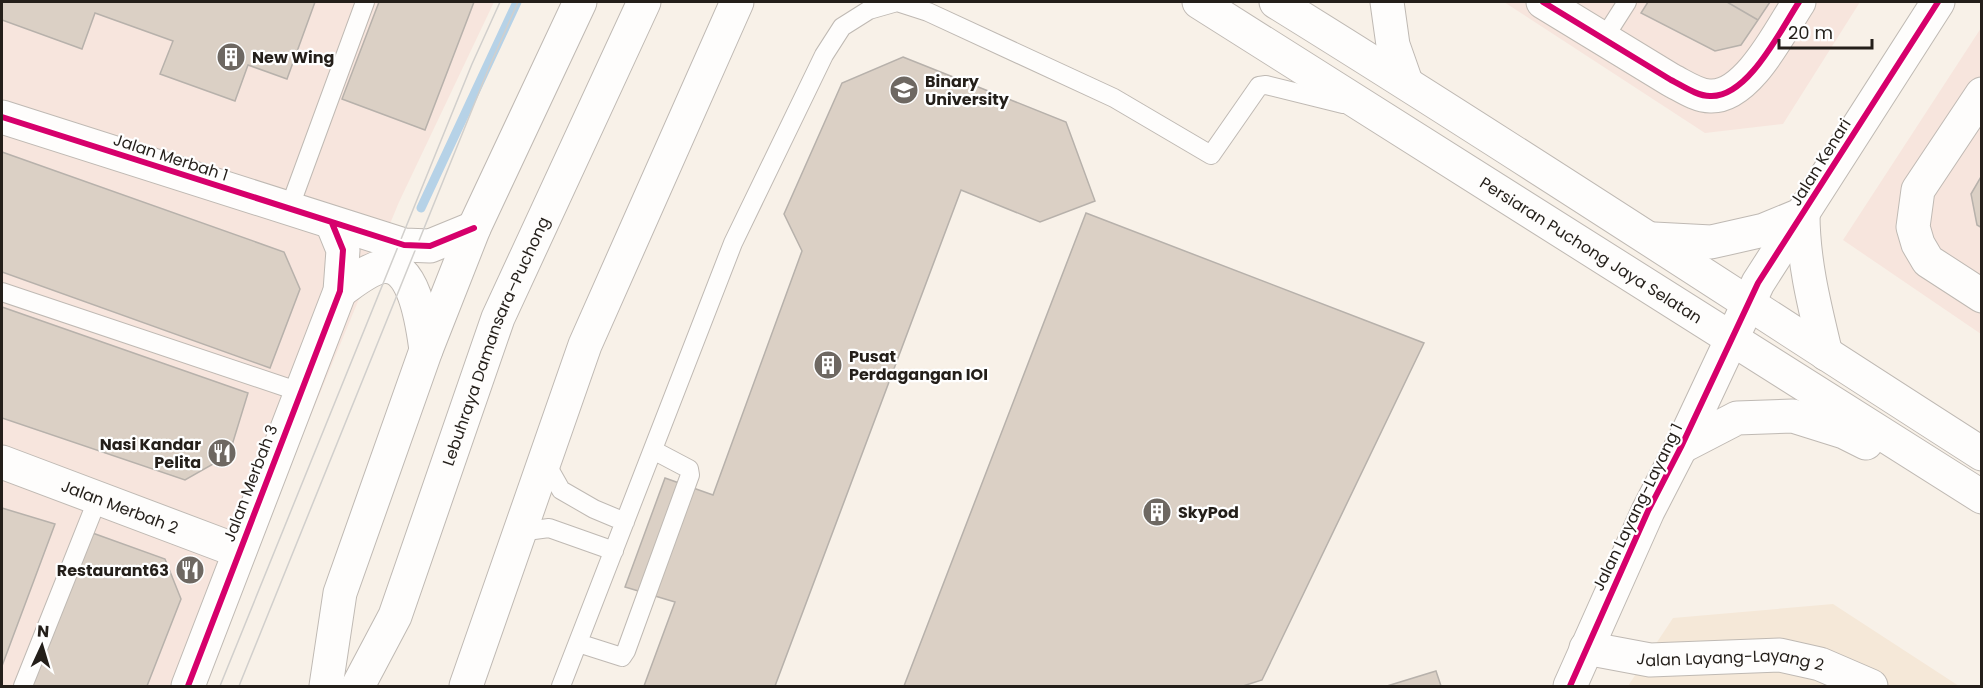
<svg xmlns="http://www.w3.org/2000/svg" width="1983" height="688" font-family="Poppins,sans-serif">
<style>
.commercial{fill:#f7e5dd}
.built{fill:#f5e8d8}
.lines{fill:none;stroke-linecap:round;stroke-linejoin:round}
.stream{stroke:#b6d2e7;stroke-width:9}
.building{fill:#dbd0c5;stroke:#b7b1ab;stroke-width:1.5}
.service-casing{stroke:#bfb9b3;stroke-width:20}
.minor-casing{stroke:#bfb9b3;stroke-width:35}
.tertiary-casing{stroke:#bfb9b3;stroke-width:35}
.secondary-casing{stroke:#bfb9b3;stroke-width:35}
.motorway-casing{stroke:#bfb9b3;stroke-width:35}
.service{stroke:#fefdfc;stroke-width:18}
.minor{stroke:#fefdfc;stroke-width:33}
.tertiary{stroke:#fefdfc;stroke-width:33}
.secondary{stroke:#fefdfc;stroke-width:33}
.motorway{stroke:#fefdfc;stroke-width:33}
.tram{stroke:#d1cfcc;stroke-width:1.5}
.cycleway-casing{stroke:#fff;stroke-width:10}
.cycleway{stroke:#d6006c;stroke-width:6}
.labels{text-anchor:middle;stroke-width:4.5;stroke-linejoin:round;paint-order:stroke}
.poi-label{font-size:16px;font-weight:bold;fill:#241f1a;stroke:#fff;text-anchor:start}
.street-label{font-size:16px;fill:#241f1a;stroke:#fff}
</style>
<rect width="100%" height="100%" fill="#f8f1e8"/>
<path class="commercial" d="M 2,2 L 494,2 L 399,202 L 199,686 L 2,686 Z
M 1504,2 L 1860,2 L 1783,124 L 1705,133 Z
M 1981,28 L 1981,334 L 1843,240 Z"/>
<path class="built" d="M 1833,604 L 1959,686 L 1628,686 L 1673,618 Z"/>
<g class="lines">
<path class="stream" d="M 421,208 L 517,2"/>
</g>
<path class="building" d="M 2,2 L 315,2 L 287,79 L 248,65 L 235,101 L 160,74 L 173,41 L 95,13 L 82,49 L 2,20 Z
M 379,2 L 474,2 L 425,130 L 342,99 Z
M 1648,2 L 1727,2 L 1758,20 L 1741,45 L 1715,51 L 1641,13 Z
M 1727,2 L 1770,2 L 1758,20 Z
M 903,57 L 1066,122 L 1095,201 L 1040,222 L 961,190 L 775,686 L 644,686 L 675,602 L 625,587 L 665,478 L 713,495 L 802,251 L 784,214 L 842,83 Z
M 2,152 L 284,252 L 300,289 L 270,368 L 2,272 Z
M 1982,175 L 1982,228 L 1977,225 L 1971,194 Z
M 1086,213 L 1424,343 L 1262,680 L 1243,686 L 904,686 Z
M 2,307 L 248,393 L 229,455 L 185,480 L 2,418 Z
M 2,508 L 55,524 L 2,666 Z
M 87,531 L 165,559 L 181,599 L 147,686 L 30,686 Z
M 1436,671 L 1441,686 L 1387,686 Z"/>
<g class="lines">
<g class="service-casing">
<path id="service" d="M 1604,38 L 1627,2
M 289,209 L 365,2
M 2,292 L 300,392
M 544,460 L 561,490 L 594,509 L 625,522
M 519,532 L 549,528 L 614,551
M 578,643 L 622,657 L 626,651 L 690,475 L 689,469 L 653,450
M 23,686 L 98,498
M 561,686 L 733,243 L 824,55 L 842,27 L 869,10 L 897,2 L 928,12 L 1114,98 L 1211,155 L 1259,86 L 1266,85 L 1343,104"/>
</g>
<g class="minor-casing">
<g id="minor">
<path d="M 1387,2 L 1393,45 L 1406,82"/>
<path d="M 1543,2 L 1671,80 C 1683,86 1697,96 1710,96 C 1748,98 1781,29 1799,2"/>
<path d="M 1982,94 L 1918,190 L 1913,227 L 1918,244 L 1928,261 L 1982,296"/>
<path d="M 2,117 L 404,245 L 430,246 L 474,228"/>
<path d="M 340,291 C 352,283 367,270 381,267 C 415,259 423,329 426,350"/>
<path id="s1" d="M 2,462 L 238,551"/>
<path id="s2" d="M 1586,648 L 1650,660 L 1780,655 L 1820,664 L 1871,686"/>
<path d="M 188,686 L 340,291 L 343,250 L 332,223"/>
</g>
</g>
<g class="tertiary-casing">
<path id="tertiary" d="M 1570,686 L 1648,511 L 1681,447 L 1758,283 L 1938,2"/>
</g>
<g class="secondary-casing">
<g id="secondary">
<path id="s3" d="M 1199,2 L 1982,497"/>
<path d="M 1276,2 C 1514,149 1746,303 1982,454"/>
<path d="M 1654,239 L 1711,242 L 1764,230 L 1803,214 C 1803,262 1815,308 1826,354"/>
<path d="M 1681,447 L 1737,418 L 1793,416 L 1844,432 L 1866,443"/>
</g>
</g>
<g class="motorway-casing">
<g id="motorway">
<path d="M 326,686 L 340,593 L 426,350 L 474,228 L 580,2"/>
<path id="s4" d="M 358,686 L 395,616 L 498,318 L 644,2"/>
<path d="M 466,686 L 585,345 L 737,2"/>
</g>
</g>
<use href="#service" class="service"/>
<use href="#minor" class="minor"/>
<use href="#tertiary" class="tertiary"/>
<use href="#secondary" class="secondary"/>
<use href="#motorway" class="motorway"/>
<path class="tram" d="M 220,686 L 472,64 L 500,2
M 239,686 L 488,70 L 518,2"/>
<g class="cycleway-casing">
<path id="cycleway" d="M 1543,2 L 1671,80 C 1683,86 1697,96 1710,96 C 1748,98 1781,29 1799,2
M 2,117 L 404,245 L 430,246 L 474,228
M 188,686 L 340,291 L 343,250 L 332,223
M 1570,686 L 1648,511 L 1681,447 L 1758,283 L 1938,2"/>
</g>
<use href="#cycleway" class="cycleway"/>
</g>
<defs>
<g id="building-disc" transform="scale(1.5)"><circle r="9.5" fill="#6e6862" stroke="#fff"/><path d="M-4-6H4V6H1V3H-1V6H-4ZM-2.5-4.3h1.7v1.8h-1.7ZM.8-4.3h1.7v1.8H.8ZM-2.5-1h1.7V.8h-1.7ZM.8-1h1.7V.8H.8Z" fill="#fff"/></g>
<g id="university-disc" transform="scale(1.5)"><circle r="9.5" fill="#6e6862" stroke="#fff"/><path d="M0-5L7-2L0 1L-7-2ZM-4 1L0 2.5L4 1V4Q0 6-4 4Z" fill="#fff"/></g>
<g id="restaurant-disc" transform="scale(1.5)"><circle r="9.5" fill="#6e6862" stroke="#fff"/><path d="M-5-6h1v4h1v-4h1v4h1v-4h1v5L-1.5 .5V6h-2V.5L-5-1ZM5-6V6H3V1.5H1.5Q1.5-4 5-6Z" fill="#fff"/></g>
</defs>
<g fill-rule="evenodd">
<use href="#building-disc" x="231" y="57"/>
<use href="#university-disc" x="904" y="90"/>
<use href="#building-disc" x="828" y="365"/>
<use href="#restaurant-disc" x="222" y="453"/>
<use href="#building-disc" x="1157" y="512"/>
<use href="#restaurant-disc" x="190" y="570"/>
</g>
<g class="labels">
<g class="poi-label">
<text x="252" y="63">New Wing</text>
<text x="925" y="87">Binary<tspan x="925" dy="18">University</tspan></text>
<text x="849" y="362">Pusat<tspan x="849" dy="18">Perdagangan IOI</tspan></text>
<text x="201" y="450" text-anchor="end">Nasi Kandar<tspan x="201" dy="18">Pelita</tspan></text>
<text x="1178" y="518">SkyPod</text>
<text x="169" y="576" text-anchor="end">Restaurant63</text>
</g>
<g class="street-label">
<text transform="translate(171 157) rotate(18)" y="6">Jalan Merbah 1</text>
<text transform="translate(1820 162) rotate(-58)" y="6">Jalan Kenari</text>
<text dy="6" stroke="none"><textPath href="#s3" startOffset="464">Persiaran Puchong Jaya Selatan</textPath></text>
<text dy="6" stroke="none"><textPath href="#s4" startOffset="372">Lebuhraya Damansara–Puchong</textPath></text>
<text transform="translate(250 483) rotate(-69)" y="6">Jalan Merbah 3</text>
<text dy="6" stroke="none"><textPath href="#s1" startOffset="126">Jalan Merbah 2</textPath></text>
<text transform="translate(1637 507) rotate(-64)" y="6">Jalan Layang-Layang 1</text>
<text dy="6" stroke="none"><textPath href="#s2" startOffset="146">Jalan Layang-Layang 2</textPath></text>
</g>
</g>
<rect width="1983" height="688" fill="none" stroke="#241f1a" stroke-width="6"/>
<g transform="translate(42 646) rotate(4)" stroke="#ffffff" stroke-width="4.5" paint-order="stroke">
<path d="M0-4.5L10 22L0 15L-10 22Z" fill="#241f1a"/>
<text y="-9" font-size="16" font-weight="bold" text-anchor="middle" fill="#241f1a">N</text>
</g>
<path d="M1779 39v9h93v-9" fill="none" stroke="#241f1a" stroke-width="3"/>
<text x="1788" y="39" font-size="18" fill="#241f1a" stroke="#ffffff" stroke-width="4.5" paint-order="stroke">20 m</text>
</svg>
